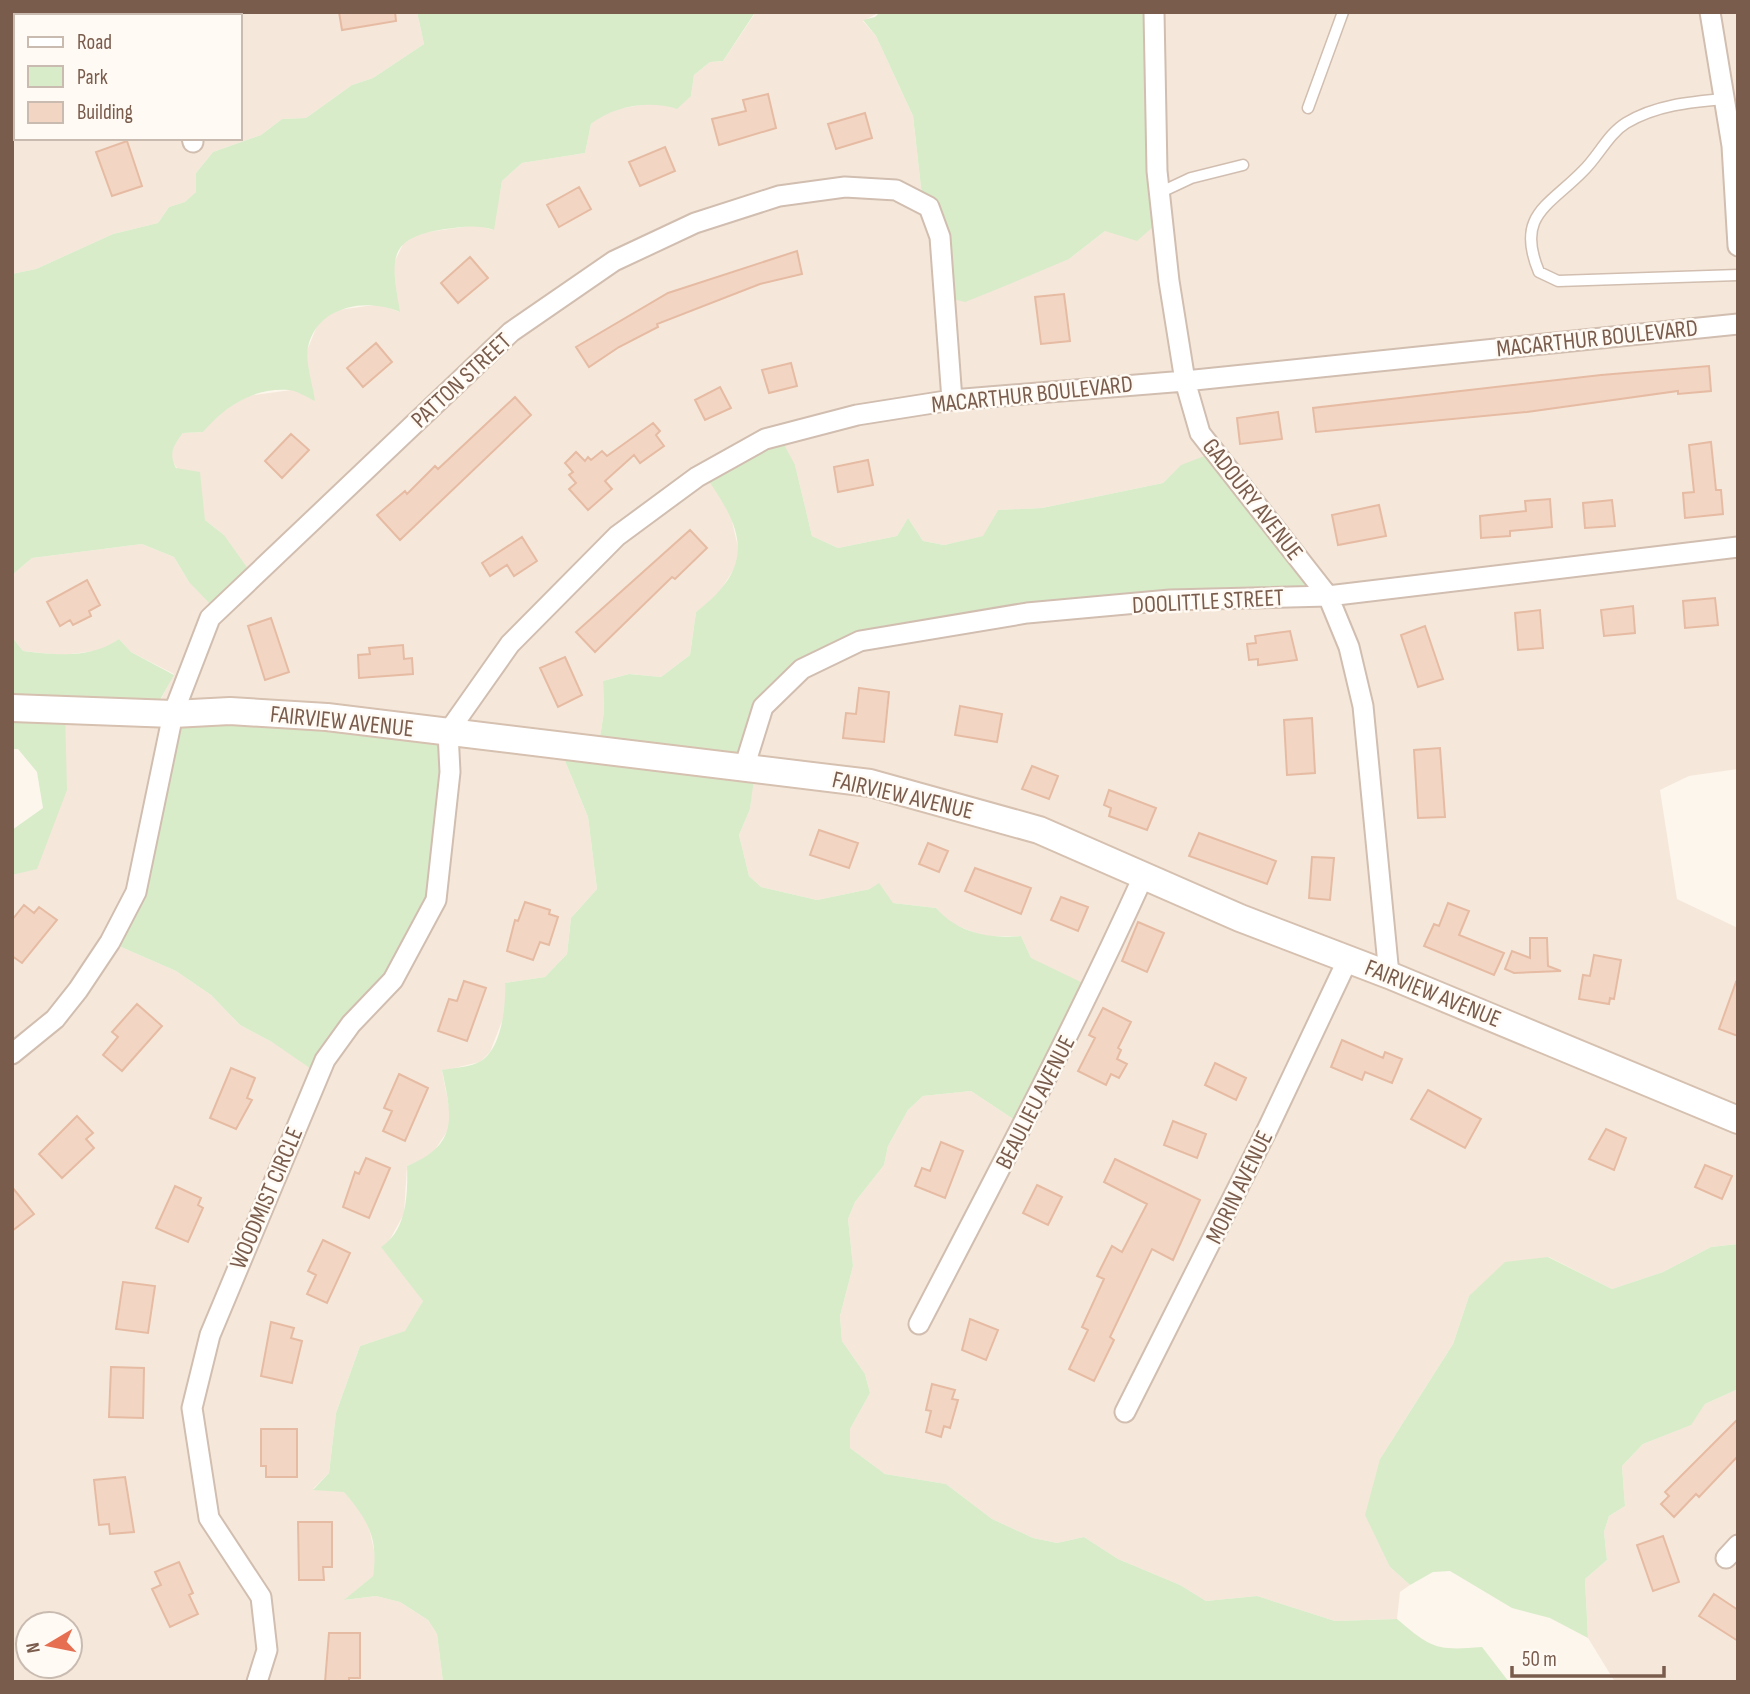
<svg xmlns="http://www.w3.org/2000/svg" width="1750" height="1694" font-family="'Sofia Sans Condensed',sans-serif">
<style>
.residential{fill:#f5e8da;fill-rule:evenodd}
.green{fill:#d8ecc9}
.building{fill:#f3d5c3;stroke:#e6bba3;stroke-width:2}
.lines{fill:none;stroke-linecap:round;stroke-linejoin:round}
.lane-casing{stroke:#d1beb0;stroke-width:13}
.street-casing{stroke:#d1beb0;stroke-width:23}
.secondary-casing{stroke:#d6c0b0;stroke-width:30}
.lane{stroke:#fff;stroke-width:10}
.street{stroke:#fff;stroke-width:19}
.secondary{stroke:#fff;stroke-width:26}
.labels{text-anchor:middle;stroke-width:5;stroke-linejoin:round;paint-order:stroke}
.street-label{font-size:24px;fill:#7a5c4d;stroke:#fffaf3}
</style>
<rect width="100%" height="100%" fill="#fdf6ec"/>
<path class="residential" d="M 12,12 L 417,12 L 424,44 L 373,78 L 352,85 L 306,118 L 282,119 L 261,135 L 213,152 L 196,173 L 196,192 L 186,202 L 169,207 L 158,223 L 113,234 L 36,269 L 12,274 ZM 16,16 L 240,16 L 240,138 L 16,138 Z
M 753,12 L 880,12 L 863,21 L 876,36 L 913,116 L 923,205 L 1069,259 L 1105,231 L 1151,12 L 1738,12 L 1738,769 L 1689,776 L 1660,790 L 1677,899 L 1738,928 L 1738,1244 L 1711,1247 L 1663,1272 L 1612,1289 L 1549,1257 L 1469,1296 L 1453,1344 L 1380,1459 L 1390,1567 L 1410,1585 L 1400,1592 L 1397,1619 L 1335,1621 L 1257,1596 L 1206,1601 L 1180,1585 L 1118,1559 L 1084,1537 L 1057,1543 L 1033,1538 L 992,1519 L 946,1484 L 885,1474 L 850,1448 L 850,1429 L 870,1393 L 865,1374 L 842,1341 L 840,1316 L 853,1266 L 848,1219 L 855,1202 L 884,1165 L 888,1146 L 908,1110 L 923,1096 L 971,1091 L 1019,1123 L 1031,958 L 1021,936 L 983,936 L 948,922 L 936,908 L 893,903 L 870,889 L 817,900 L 761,887 L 749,876 L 739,835 L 750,809 L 759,714 L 853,642 L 1041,611 L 1181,465 L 1163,483 L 1042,508 L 998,510 L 984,536 L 944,545 L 923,541 L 908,518 L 897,536 L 838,548 L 812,536 L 795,465 L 703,472 L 729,509 L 739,551 L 736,566 L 716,597 L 696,612 L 690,655 L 661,677 L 629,674 L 603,681 L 604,711 L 599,744 L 561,751 L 588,817 L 597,889 L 571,918 L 567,954 L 545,977 L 505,983 L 506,1011 L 490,1052 L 480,1062 L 442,1071 L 451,1117 L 450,1127 L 431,1156 L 407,1166 L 404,1214 L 388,1243 L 423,1301 L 406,1331 L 360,1346 L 336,1413 L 329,1473 L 313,1489 L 344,1491 L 367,1519 L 376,1559 L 373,1576 L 345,1600 L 376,1596 L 400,1602 L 428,1620 L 437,1634 L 443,1682 L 12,1682 L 12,875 L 37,868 L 65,710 L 156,709 L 159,752 L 148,846 L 112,943 L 176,971 L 211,995 L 240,1025 L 272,1042 L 160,701 L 174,674 L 131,652 L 119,639 L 103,650 L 62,655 L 23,651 L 12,637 L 13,574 L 32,558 L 142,544 L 174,557 L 189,582 L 224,535 L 205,520 L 203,508 L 171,459 L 173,445 L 183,433 L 203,432 L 216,416 L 247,396 L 291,390 L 319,321 L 338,310 L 381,304 L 399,312 L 393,265 L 405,240 L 421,233 L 477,225 L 493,230 L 502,181 L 522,163 L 585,153 L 591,124 L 607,111 L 691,96 L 694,75 L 710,62 L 723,61 L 754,15 ZM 28,1624 L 70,1624 L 70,1666 L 28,1666 Z
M 1738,1389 L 1738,1682 L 1615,1682 L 1588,1638 L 1585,1579 L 1607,1560 L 1604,1532 L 1609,1516 L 1625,1506 L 1622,1466 L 1643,1444 L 1690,1425 L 1705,1404 Z"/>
<path class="green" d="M 417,12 L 754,14 L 723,61 L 710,62 L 694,75 L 691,96 L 677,109 C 649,100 614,106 591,124 L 585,153 L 522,163 L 502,181 L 494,230 C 476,224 463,227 445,229 C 384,238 392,262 400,312 C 366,297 317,306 308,347 C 305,362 313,385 315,401 C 307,397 297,391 289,390 C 254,387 224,407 203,432 L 183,433 C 174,444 168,454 176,468 L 200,472 L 205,520 L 224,535 L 251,573 L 215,609 L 189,582 L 174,557 L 142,544 L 32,558 L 12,575 L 12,274 L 36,269 L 113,234 L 158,223 L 169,207 L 185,202 L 196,192 L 196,173 L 213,152 L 261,135 L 282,119 L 306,118 L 352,85 L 373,78 L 424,44 Z
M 880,12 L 1151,12 L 1163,218 L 1137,241 L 1105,231 L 1069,259 L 1000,288 L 965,302 L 944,297 L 923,205 L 913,116 L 876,36 L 863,20 L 875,17 Z
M 780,437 L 795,465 L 812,536 L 838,548 L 897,536 L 908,518 L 923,541 L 944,545 L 983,536 L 998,510 L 1042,508 L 1163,483 L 1181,465 L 1212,453 L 1319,594 L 875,636 L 764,703 L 750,809 L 739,835 L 749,876 L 761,887 L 817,900 L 870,889 L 879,883 L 893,903 L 936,908 C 958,933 989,939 1021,936 L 1031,958 L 1089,986 L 1019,1123 L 971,1091 L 923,1096 L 908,1110 L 888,1146 L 884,1165 L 855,1202 L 848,1219 L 853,1266 L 840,1316 L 842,1341 L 865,1374 L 870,1393 L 850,1429 L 850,1448 L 885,1474 L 946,1484 L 992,1519 L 1033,1538 L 1057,1543 L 1084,1537 L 1118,1559 L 1180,1585 L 1206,1601 L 1257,1596 L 1335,1621 L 1397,1619 C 1431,1648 1436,1651 1482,1647 L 1509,1682 L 443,1682 L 437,1634 L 428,1620 L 400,1602 L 376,1596 L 344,1600 L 373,1576 C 379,1538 367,1519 344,1492 L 313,1490 L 329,1473 L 336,1413 L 360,1346 L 405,1331 L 423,1301 L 381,1247 C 407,1231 408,1193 407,1166 C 459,1144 452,1118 442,1070 C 454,1068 471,1067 481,1061 C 502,1048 506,1005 505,983 L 545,977 L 567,954 L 571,918 L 597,889 L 588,817 L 561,751 L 599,744 L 604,711 L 603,681 L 629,674 L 661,677 L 690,655 L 696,612 C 758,565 743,528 703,473 Z
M 12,637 L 23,651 C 57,655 90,659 119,639 L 131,652 L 174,675 L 160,700 L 444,732 L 429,896 L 397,960 L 317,1073 L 272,1042 L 240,1025 L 211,995 L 176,971 L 112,943 L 129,906 L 159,752 L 156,710 L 65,710 L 67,790 L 37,869 L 12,875 L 12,830 L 43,808 L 37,772 L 18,749 L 12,749 Z
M 1738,1244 L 1738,1389 L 1705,1404 L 1691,1425 L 1643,1444 L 1622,1466 L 1625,1506 L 1609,1516 L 1604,1532 L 1607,1560 L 1585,1579 L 1588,1638 L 1550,1618 L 1512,1608 L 1450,1571 L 1433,1572 L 1410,1585 L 1390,1567 L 1365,1515 L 1380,1459 L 1453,1344 L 1469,1296 L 1505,1262 L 1548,1257 L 1612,1289 L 1663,1272 L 1711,1247 Z"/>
<path class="building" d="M 339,12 L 395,12 L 396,21 L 342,30 Z
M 768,94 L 776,128 L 719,145 L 712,119 L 746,111 L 743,100 Z
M 865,113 L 872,138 L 836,149 L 828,124 Z
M 127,141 L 142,186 L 112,196 L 96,152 Z
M 665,147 L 675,171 L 640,186 L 629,162 Z
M 579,187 L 591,209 L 559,227 L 547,205 Z
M 797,251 L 802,274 L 760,284 L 657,324 L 658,327 L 619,347 L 589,367 L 576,347 L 668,293 Z
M 470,257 L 488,278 L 458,303 L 441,283 Z
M 1064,294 L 1070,341 L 1041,344 L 1035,297 Z
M 376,343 L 392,362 L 363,387 L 347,368 Z
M 791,363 L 797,386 L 769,393 L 762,370 Z
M 1709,366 L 1711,391 L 1678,394 L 1678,391 L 1527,412 L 1316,432 L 1313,408 L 1601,375 Z
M 720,387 L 731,408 L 705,420 L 695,400 Z
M 515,397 L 531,415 L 400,540 L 377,515 L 405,491 L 407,494 L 435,466 L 438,469 Z
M 1278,412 L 1282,439 L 1240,444 L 1237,418 Z
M 653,423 L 660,431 L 656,435 L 664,446 L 640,463 L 634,455 L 605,481 L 612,489 L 588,510 L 569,489 L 576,483 L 569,475 L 573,472 L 565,463 L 576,452 L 585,461 L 588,457 L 591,460 L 602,451 L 607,456 Z
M 291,434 L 309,450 L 282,478 L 265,461 Z
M 1711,442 L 1716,490 L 1721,490 L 1723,514 L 1685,518 L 1683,493 L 1694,492 L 1689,445 Z
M 868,460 L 873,485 L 838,492 L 834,467 Z
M 1550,499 L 1552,527 L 1510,531 L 1510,536 L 1481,538 L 1480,516 L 1526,511 L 1525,501 Z
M 1612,500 L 1615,526 L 1585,528 L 1583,503 Z
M 1379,505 L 1386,536 L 1338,545 L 1332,515 Z
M 690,530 L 707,548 L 675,579 L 672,577 L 595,652 L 576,632 Z
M 522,537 L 537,561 L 514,576 L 507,565 L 490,576 L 482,563 Z
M 87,580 L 100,605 L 89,611 L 91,616 L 73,625 L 70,620 L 60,626 L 47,602 Z
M 1715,598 L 1718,625 L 1685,628 L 1683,601 Z
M 1633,606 L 1635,633 L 1604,636 L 1601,610 Z
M 1540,610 L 1543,648 L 1518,650 L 1515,613 Z
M 271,618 L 289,672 L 265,680 L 248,626 Z
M 1425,626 L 1443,679 L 1418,687 L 1401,635 Z
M 1290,631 L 1297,660 L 1258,665 L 1258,659 L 1249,660 L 1247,644 L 1256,643 L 1255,636 Z
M 403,645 L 404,659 L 412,658 L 413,674 L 359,678 L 358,655 L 370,654 L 369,648 Z
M 565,657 L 582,695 L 558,707 L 540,668 Z
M 859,688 L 889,692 L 884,742 L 843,738 L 846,713 L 856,714 Z
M 960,706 L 1002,714 L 997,742 L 955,735 Z
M 1312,718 L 1315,773 L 1287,775 L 1284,720 Z
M 1440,748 L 1445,817 L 1418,818 L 1414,750 Z
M 1032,766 L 1058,776 L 1049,799 L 1022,789 Z
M 1109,790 L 1156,808 L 1147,830 L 1109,816 L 1111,808 L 1104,805 Z
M 819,830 L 858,843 L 849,868 L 810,855 Z
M 1199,833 L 1276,861 L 1267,884 L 1189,856 Z
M 928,843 L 948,851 L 939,872 L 919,864 Z
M 1312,857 L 1334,858 L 1330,900 L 1309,898 Z
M 975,868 L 1031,888 L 1021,914 L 965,891 Z
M 1061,897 L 1088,907 L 1078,931 L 1051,920 Z
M 525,902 L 550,910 L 549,914 L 558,917 L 549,945 L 540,942 L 533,960 L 507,951 L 515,920 L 518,921 Z
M 1448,903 L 1469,911 L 1459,935 L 1504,953 L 1494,975 L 1424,946 L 1434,924 L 1439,926 Z
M 24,905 L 34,913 L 39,907 L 57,920 L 22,963 L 12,956 L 12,920 Z
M 1138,922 L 1164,933 L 1147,972 L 1122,961 Z
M 1530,938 L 1547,938 L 1548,966 L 1561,971 L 1514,973 L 1505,969 L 1512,951 L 1530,958 Z
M 1594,955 L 1621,960 L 1614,999 L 1610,998 L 1609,1004 L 1579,999 L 1583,975 L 1590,976 Z
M 464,981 L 486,988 L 467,1041 L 438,1031 L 449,999 L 457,1001 Z
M 1736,982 L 1738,983 L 1738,1036 L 1719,1029 Z
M 137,1004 L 162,1026 L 122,1071 L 103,1055 L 118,1037 L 112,1032 Z
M 1103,1008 L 1131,1022 L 1118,1048 L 1121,1050 L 1117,1059 L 1127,1064 L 1119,1078 L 1111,1074 L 1106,1085 L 1078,1071 L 1095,1038 L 1089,1035 Z
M 1342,1040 L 1383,1058 L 1385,1052 L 1402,1059 L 1392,1083 L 1365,1072 L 1362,1080 L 1331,1067 Z
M 1215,1063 L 1246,1078 L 1236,1100 L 1205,1085 Z
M 231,1068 L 255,1078 L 247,1098 L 252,1100 L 236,1129 L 210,1118 Z
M 399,1074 L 428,1088 L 405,1141 L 383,1131 L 392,1111 L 384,1108 Z
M 1428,1090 L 1481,1119 L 1465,1148 L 1411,1119 Z
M 77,1116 L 93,1133 L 86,1139 L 94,1148 L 62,1178 L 39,1154 Z
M 1173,1121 L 1206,1134 L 1197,1158 L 1164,1145 Z
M 1606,1129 L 1626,1138 L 1614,1170 L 1589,1159 Z
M 941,1142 L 963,1151 L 945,1198 L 915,1186 L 922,1168 L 930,1171 Z
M 366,1158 L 390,1168 L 369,1218 L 343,1207 L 355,1172 L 359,1174 Z
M 1115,1159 L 1200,1200 L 1173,1260 L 1152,1249 L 1110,1337 L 1114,1340 L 1094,1381 L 1069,1369 L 1088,1330 L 1082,1327 L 1104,1279 L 1097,1276 L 1112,1246 L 1122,1252 L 1147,1204 L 1104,1182 Z
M 1705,1165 L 1732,1176 L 1722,1199 L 1695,1187 Z
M 1037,1185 L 1062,1197 L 1048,1225 L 1023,1213 Z
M 175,1186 L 201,1198 L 198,1205 L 203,1208 L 188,1242 L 156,1228 Z
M 12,1187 L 34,1214 L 12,1231 Z
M 323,1240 L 350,1253 L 327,1303 L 307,1294 L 316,1275 L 308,1271 Z
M 123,1282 L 155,1286 L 148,1333 L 116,1329 Z
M 970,1319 L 998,1330 L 986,1360 L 962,1350 Z
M 271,1322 L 294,1328 L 291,1338 L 302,1341 L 292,1383 L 261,1376 Z
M 111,1367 L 144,1368 L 143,1418 L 109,1417 Z
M 932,1384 L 955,1390 L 952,1399 L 958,1400 L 950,1428 L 944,1426 L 941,1437 L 926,1432 L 931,1411 L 926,1410 Z
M 1738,1419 L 1738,1456 L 1699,1497 L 1696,1494 L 1674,1517 L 1661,1504 L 1669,1496 L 1665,1492 Z
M 261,1429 L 297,1429 L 297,1477 L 266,1477 L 266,1466 L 261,1466 Z
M 125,1477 L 134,1532 L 110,1534 L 109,1524 L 99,1525 L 94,1480 Z
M 298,1522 L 332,1522 L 332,1567 L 323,1567 L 324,1580 L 299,1580 Z
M 1663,1536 L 1679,1582 L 1653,1591 L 1637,1545 Z
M 179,1562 L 193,1593 L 189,1595 L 198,1614 L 170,1627 L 152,1589 L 161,1585 L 155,1572 Z
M 1714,1594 L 1738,1610 L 1738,1641 L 1699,1616 Z
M 329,1633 L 360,1633 L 360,1678 L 349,1678 L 349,1682 L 325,1682 Z"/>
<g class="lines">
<g class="lane-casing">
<path id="lane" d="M 1724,99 C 1690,102 1656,105 1626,123 C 1608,134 1598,157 1583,171 C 1549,206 1515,215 1539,272 L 1558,281 L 1738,275
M 1308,108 L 1343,12
M 1159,193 L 1191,178 L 1243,165"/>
</g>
<g class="street-casing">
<path id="street" d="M 144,12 L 145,16
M 1154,12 L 1157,171 L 1169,281 L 1185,381 L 1200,433 L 1328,596 L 1349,647 L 1363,706 L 1389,975
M 1710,12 L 1732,146 L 1738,246
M 192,138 L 193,142
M 744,768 L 763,707 L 802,669 L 860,641 L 1027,613 L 1170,600 L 1328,596 L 1738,547
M 12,1054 L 55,1019 L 78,990 L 110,942 L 136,892 L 173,714 L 210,618 L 511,332 L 614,261 L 695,223 L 779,196 L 845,187 L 896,190 L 929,207 L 940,237 L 952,400
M 919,1324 C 996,1176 1074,1029 1143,877
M 1125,1412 L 1268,1128 L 1348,959
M 1726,1558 L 1738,1545
M 257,1682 L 267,1650 L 261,1597 L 209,1518 L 192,1408 L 210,1335 L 325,1060 L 351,1024 L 393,980 L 436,900 L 450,772 L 448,732 L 510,644 L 617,536 L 697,477 L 765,439 L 857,415 L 952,400 L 1185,381 L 1738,324"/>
</g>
<g class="secondary-casing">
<path id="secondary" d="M 12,708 L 173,714 L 230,711 L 327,717 L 870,783 L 1039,830 L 1240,918 L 1389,975 L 1738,1120"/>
</g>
<use href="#lane" class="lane"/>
<use href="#street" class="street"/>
<use href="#secondary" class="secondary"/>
</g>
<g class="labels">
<g class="street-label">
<text transform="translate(1597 338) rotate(-6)" y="8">MACARTHUR BOULEVARD</text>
<text transform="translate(461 380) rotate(-43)" y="8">PATTON STREET</text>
<text transform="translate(1032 394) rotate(-6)" y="8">MACARTHUR BOULEVARD</text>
<text transform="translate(1253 499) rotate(52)" y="8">GADOURY AVENUE</text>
<text transform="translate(1208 601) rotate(-3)" y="8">DOOLITTLE STREET</text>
<text transform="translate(342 721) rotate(6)" y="8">FAIRVIEW AVENUE</text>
<text transform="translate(903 795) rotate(13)" y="8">FAIRVIEW AVENUE</text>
<text transform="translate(1433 993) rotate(22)" y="8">FAIRVIEW AVENUE</text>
<text transform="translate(1035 1102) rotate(-63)" y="8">BEAULIEU AVENUE</text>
<text transform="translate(1239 1187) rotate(-64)" y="8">MORIN AVENUE</text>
<text transform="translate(266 1198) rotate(-67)" y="8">WOODMIST CIRCLE</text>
</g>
</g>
<rect width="1750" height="1694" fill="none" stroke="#7a5c4d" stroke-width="28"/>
<rect x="14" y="14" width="228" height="126" fill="#fffaf3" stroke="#cabbb1" stroke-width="2"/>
<rect x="28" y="37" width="35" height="10" fill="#ffffff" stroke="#cabbb1" stroke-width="2"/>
<text x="77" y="49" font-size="21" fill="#7a5c4d">Road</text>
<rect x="28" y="66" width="35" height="21" fill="#d8ecc9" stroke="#cabbb1" stroke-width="2"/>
<text x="77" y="84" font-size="21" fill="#7a5c4d">Park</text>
<rect x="28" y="102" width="35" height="21" fill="#f3d5c3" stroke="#cabbb1" stroke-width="2"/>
<text x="77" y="119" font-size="21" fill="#7a5c4d">Building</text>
<g transform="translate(49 1645) rotate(260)"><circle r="33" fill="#fffaf3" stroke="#cabbb1" stroke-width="2"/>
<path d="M0-5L12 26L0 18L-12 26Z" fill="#e76f51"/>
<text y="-10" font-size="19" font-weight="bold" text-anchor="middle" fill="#7a5c4d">N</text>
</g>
<path d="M1512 1666v10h152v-10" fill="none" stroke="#7a5c4d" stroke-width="3.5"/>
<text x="1522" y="1666" font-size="21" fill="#7a5c4d" stroke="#fffaf3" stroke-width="5" paint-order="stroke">50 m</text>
</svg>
